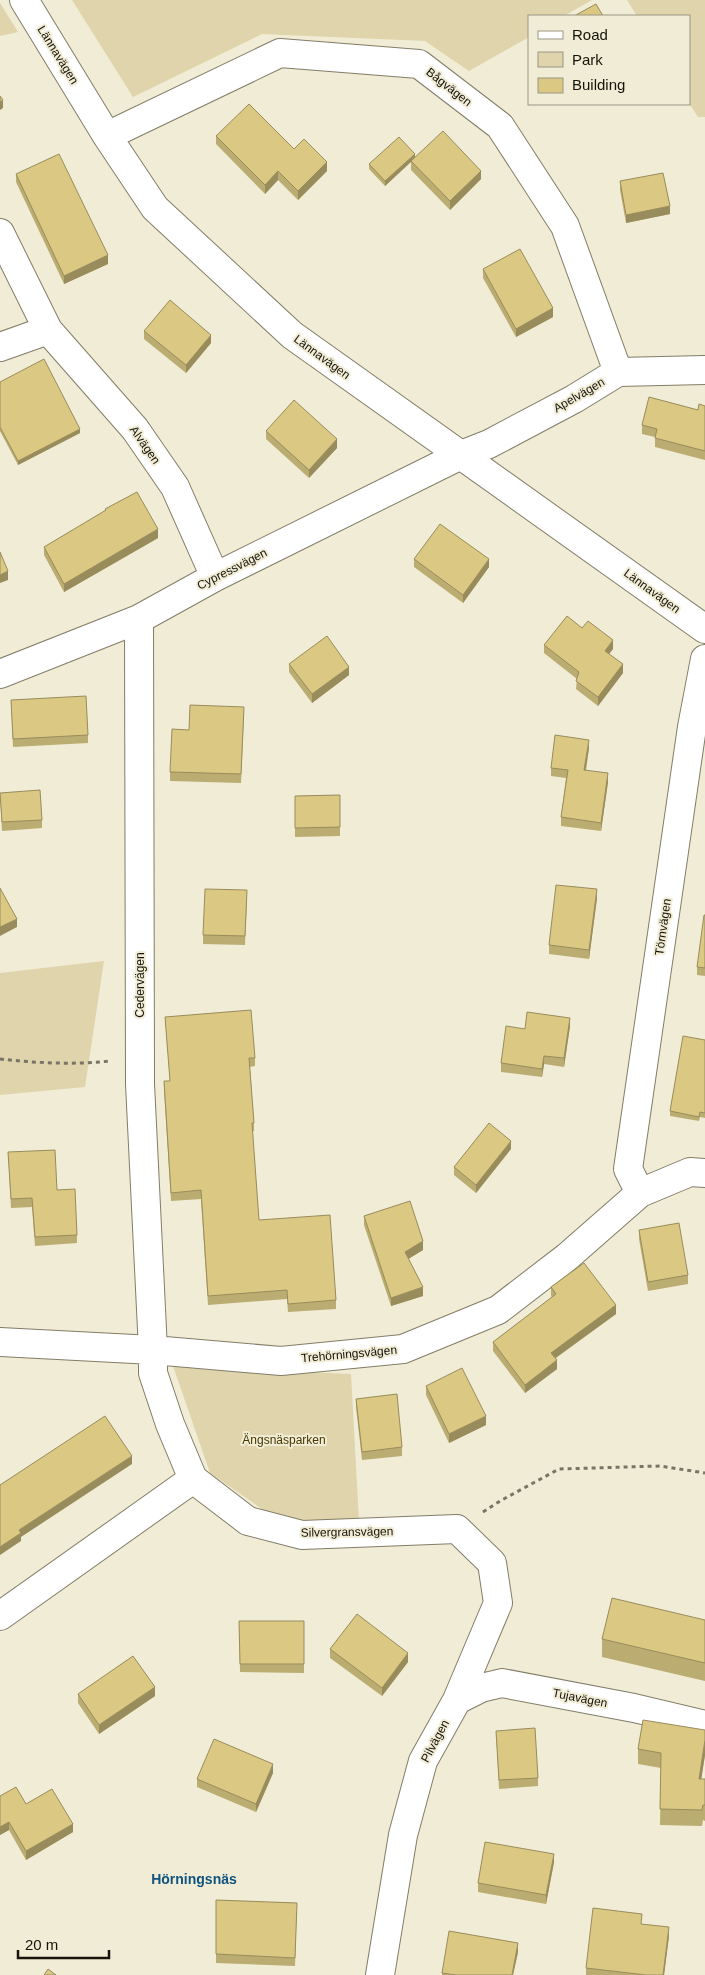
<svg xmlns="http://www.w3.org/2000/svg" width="705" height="1975" font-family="Arial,sans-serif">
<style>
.green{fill:#dfd4ab}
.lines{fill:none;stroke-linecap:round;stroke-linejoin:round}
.minor-casing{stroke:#827d68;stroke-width:30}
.path{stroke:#787566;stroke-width:3;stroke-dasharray:4 4;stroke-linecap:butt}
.minor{stroke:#fff;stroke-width:28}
.wall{fill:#bbac71}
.shaded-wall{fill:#998c5c}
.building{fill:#dac883;stroke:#998c5c}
.labels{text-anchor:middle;stroke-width:4;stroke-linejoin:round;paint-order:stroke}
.street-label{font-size:12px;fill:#15130b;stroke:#f1ecd5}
.park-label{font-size:12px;fill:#453800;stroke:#f1ecd5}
.neighbourhood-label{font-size:14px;font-weight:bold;fill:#0f5381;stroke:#f1ecd5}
</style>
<rect width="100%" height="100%" fill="#f1ecd5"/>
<path class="green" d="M 72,0 L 592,0 L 564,16 L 529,16 L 529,37 L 469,71 L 425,41 L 262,34 L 133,97 Z
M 627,0 L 705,0 L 705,117 L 698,117 L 689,103 L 689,16 L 637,16 Z
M 0,3 L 18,32 L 0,36 Z
M 104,961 L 85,1087 L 0,1095 L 0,973 Z
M 173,1366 L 351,1374 L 359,1521 L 278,1520 L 210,1473 Z"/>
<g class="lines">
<g class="minor-casing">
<path id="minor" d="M 24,0 L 107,136 L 155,208 L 292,335 L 705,629
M 107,136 L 280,53 L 419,64 L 500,126 L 565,226 L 618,372
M 0,233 L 48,330 L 135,429 L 175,487 L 215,577
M 0,347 L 48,330
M 139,619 L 140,1084 L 153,1350 L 153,1373 L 170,1424 L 193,1479 L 248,1521 L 302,1535 L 457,1529 L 492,1563 L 498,1603 L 457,1700 L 423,1761 L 403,1835 L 380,1975
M 0,674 L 139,619 L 215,577 L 461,455 L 489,444 L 574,399 L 618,372 L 705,370
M 640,1193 L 628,1169 L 692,727 L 705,659
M 0,1342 L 153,1350 L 281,1361 L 403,1349 L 498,1310 L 567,1257 L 640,1193 L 690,1172 L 705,1173
M 0,1616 L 193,1479
M 457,1700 L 481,1688 L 502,1683 L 634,1708 L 705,1725"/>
</g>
<path class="path" d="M 0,1059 C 36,1063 74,1065 110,1061
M 483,1512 L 500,1501 L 559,1469 L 660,1466 L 705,1473"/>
<use href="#minor" class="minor"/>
</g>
<path class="wall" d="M 216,136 L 294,149 L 327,171 L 298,200 L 278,180 L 265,194 L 216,144 Z
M 415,158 L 481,179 L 450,210 L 411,170 L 411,162 L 385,186 L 369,169 L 369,164 Z
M 16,174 L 108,264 L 64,284 L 16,182 Z
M 620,181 L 670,214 L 626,223 L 620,190 Z
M 483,269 L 553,317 L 516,337 L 483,278 Z
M 144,331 L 211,343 L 186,373 L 144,339 Z
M 0,382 L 80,433 L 18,465 L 0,431 Z
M 705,406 L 705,460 L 655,447 L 655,437 L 642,434 L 642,425 L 698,410 Z
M 266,431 L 337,448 L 309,478 L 266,439 Z
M 105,509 L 158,538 L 64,592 L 44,555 L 44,547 L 105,511 Z
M 414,559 L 489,567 L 463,603 L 414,567 Z
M 582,628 L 613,649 L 609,654 L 623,673 L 598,706 L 576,689 L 577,679 L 544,653 L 544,645 Z
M 289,664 L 349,675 L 312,703 L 289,672 Z
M 11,700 L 88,735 L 88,743 L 13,747 Z
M 244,715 L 241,783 L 170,781 L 170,772 L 189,730 Z
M 589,748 L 586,771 L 608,782 L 601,831 L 561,826 L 561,817 L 566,778 L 551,776 L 551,768 Z
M 0,793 L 42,820 L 42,828 L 2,831 Z
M 340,795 L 340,836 L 295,837 L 295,796 Z
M 247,898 L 245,945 L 203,944 L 203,935 Z
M 597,898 L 589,959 L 549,954 L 549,945 Z
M 705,915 L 705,976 L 697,975 L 697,967 Z
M 165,1017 L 255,1058 L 255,1066 L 250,1067 L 254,1123 L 254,1131 L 252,1131 L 259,1220 L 336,1300 L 336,1309 L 288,1312 L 287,1299 L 208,1305 L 201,1199 L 171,1201 L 164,1090 L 164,1081 L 170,1081 Z
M 570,1026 L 564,1067 L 544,1064 L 542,1077 L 501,1072 L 501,1063 L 525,1029 Z
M 705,1040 L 705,1118 L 700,1117 L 699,1121 L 670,1116 L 670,1111 Z
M 511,1149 L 476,1193 L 454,1175 L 454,1167 Z
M 8,1152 L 57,1190 L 77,1235 L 77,1243 L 35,1246 L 32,1207 L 11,1208 Z
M 364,1216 L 423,1250 L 408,1259 L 423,1296 L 391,1306 L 364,1225 Z
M 639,1230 L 688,1275 L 688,1284 L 648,1291 L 639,1239 Z
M 551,1287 L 616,1314 L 556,1358 L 557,1369 L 525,1393 L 493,1351 L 493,1342 L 552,1297 L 551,1296 Z
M 426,1386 L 486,1425 L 449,1443 L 426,1395 Z
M 356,1399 L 402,1447 L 402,1456 L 362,1460 L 356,1407 Z
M 705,1620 L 705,1681 L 602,1657 L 602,1639 Z
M 239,1621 L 304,1621 L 304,1673 L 240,1672 Z
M 330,1649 L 408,1662 L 382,1696 L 330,1658 Z
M 78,1694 L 155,1696 L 99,1734 L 78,1703 Z
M 705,1730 L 705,1755 L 701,1779 L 705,1779 L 705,1821 L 703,1820 L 702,1826 L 660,1825 L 661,1768 L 638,1764 L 638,1749 Z
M 496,1731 L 538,1778 L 538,1786 L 499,1789 Z
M 273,1773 L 256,1812 L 197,1787 L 197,1779 Z
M 0,1796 L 26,1804 L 73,1832 L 26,1860 L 9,1830 L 0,1835 Z
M 554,1862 L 546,1904 L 478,1892 L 478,1883 Z
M 216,1900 L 297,1903 L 295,1966 L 216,1963 Z
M 669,1936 L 664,1975 L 586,1975 L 586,1968 Z
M 518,1952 L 513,1975 L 442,1975 L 442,1973 Z"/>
<path class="shaded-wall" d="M 3,100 L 3,108 L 0,110 L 0,102 Z
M 415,154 L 415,158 L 385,186 L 385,181 Z
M 327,162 L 327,171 L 298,200 L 298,191 Z
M 278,171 L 278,180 L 265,194 L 265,185 Z
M 481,171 L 481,179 L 450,210 L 450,201 Z
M 670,206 L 670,214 L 626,223 L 626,215 Z
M 108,255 L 108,264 L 64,284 L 64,276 Z
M 553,308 L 553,317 L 516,337 L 516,329 Z
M 211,335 L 211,343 L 186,373 L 186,365 Z
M 80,429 L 80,433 L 18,465 L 18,461 Z
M 337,439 L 337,448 L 309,478 L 309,470 Z
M 158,529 L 158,538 L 64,592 L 64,584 Z
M 489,559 L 489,567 L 463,603 L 463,595 Z
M 8,571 L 8,580 L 0,583 L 0,575 Z
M 613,640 L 613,649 L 605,659 L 605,651 Z
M 623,664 L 623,673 L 598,706 L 598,697 Z
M 349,667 L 349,675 L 312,703 L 312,694 Z
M 589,740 L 589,748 L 584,779 L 584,770 Z
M 608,773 L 608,782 L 601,831 L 601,823 Z
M 597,889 L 597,898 L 589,959 L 589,950 Z
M 17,919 L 17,927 L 0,936 L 0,927 Z
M 570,1018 L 570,1026 L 564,1067 L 564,1058 Z
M 544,1056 L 544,1064 L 542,1077 L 542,1069 Z
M 511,1141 L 511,1149 L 476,1193 L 476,1185 Z
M 423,1241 L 423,1250 L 405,1261 L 405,1252 Z
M 423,1287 L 423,1296 L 391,1306 L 391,1298 Z
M 616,1305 L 616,1314 L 551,1361 L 551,1353 Z
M 557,1360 L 557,1369 L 525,1393 L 525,1385 Z
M 486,1416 L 486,1425 L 449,1443 L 449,1434 Z
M 132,1456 L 132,1464 L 21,1537 L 21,1541 L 0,1555 L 0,1547 L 19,1530 Z
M 408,1653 L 408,1662 L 382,1696 L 382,1688 Z
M 155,1687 L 155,1696 L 99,1734 L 99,1725 Z
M 705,1740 L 705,1755 L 699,1794 L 699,1779 Z
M 273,1764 L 273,1773 L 256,1812 L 256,1804 Z
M 9,1822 L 9,1830 L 0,1835 L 0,1827 Z
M 73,1824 L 73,1832 L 26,1860 L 26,1851 Z
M 554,1854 L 554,1862 L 546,1904 L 546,1895 Z
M 669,1927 L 669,1936 L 664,1975 L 663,1975 Z
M 518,1943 L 518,1952 L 513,1975 L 512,1975 Z"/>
<path class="building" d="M 596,4 L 603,16 L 574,16 Z
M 0,96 L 3,100 L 0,102 Z
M 249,104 L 294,149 L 304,139 L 327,162 L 298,191 L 278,171 L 265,185 L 216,136 Z
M 443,131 L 481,171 L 450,201 L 411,161 Z
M 399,137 L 415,154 L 385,181 L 369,164 Z
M 59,154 L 108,255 L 64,276 L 16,174 Z
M 663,173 L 670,206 L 626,215 L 620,181 Z
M 520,249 L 553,308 L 516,329 L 483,269 Z
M 170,300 L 211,335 L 186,365 L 144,331 Z
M 44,359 L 80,429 L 18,461 L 0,427 L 0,382 Z
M 649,397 L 698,410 L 699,404 L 705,406 L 705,451 L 655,438 L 657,429 L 642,425 Z
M 294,400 L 337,439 L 309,470 L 266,431 Z
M 137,492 L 158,529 L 64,584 L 44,547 L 106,510 L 105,509 Z
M 440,524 L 489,559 L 463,595 L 414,559 Z
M 0,552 L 8,571 L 0,575 Z
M 567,616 L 582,628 L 588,621 L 613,640 L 605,651 L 623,664 L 598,697 L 576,681 L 579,672 L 544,645 Z
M 327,636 L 349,667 L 312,694 L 289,664 Z
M 86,696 L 88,735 L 13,739 L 11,700 Z
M 190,705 L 244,707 L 241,774 L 170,772 L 172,729 L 189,730 Z
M 555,735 L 589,740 L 584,770 L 608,773 L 601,823 L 561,817 L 568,770 L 551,768 Z
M 40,790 L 42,820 L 2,822 L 0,793 Z
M 340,795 L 340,827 L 295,828 L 295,796 Z
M 556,885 L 597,889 L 589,950 L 549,945 Z
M 0,888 L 17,919 L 0,927 Z
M 205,889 L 247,890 L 245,936 L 203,935 Z
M 704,915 L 705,915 L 705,968 L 697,967 Z
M 251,1010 L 255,1058 L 249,1058 L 254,1123 L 252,1123 L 259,1220 L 330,1215 L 336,1300 L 288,1304 L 287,1290 L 208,1296 L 201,1190 L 171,1193 L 164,1081 L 170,1081 L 165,1017 Z
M 527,1012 L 570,1018 L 564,1058 L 544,1056 L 542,1069 L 501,1063 L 506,1026 L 525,1029 Z
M 683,1036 L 705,1040 L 705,1113 L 700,1112 L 699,1117 L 670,1111 Z
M 489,1123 L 511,1141 L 476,1185 L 454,1167 Z
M 55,1150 L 57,1190 L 75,1189 L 77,1235 L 35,1237 L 32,1198 L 11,1199 L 8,1152 Z
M 410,1201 L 423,1241 L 405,1252 L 423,1287 L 391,1298 L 364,1216 Z
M 679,1223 L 688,1275 L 648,1282 L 639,1230 Z
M 584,1263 L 616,1305 L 551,1353 L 557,1360 L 525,1385 L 493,1342 L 556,1294 L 551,1287 Z
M 462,1368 L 486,1416 L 449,1434 L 426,1386 Z
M 397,1394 L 402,1447 L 362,1452 L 356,1399 Z
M 105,1416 L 132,1456 L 19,1530 L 21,1533 L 0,1547 L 0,1485 Z
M 612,1598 L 705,1620 L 705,1663 L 602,1639 Z
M 357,1614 L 408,1653 L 382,1688 L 330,1649 Z
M 239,1621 L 304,1621 L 304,1664 L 240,1664 Z
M 133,1656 L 155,1687 L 99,1725 L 78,1694 Z
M 643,1720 L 705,1730 L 705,1740 L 699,1779 L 705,1779 L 705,1805 L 703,1805 L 702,1810 L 660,1809 L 661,1753 L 638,1749 Z
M 535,1728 L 538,1778 L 499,1780 L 496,1731 Z
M 214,1739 L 273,1764 L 256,1804 L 197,1779 Z
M 16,1787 L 26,1804 L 52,1789 L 73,1824 L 26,1851 L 9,1822 L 0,1827 L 0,1796 Z
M 485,1842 L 554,1854 L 546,1895 L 478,1883 Z
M 216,1900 L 297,1903 L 295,1958 L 216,1954 Z
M 593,1908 L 642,1914 L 641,1924 L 669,1927 L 663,1975 L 646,1975 L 586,1968 Z
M 449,1931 L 518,1943 L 512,1975 L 456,1975 L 442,1973 Z
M 48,1969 L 56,1975 L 44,1975 Z"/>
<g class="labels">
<g class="street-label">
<text transform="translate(58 55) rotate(58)" y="4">Lännavägen</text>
<text transform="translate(449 87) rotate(38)" y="4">Bågvägen</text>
<text transform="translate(322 357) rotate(36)" y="4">Lännavägen</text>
<text transform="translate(579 395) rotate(-30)" y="4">Apelvägen</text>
<text transform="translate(145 445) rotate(55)" y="4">Alvägen</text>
<text transform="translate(232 569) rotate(-27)" y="4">Cypressvägen</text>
<text transform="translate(652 591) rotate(36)" y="4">Lännavägen</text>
<text transform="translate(663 927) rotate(-82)" y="4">Törnvägen</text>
<text transform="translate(140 985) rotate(-90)" y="4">Cedervägen</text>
<text transform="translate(349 1354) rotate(-5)" y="4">Trehörningsvägen</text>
<text transform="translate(347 1532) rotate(-1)" y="4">Silvergransvägen</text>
<text transform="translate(580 1698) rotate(11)" y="4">Tujavägen</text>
<text transform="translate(435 1741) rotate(-62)" y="4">Pilvägen</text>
</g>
<g class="park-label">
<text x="284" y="1444">Ängsnäsparken</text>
</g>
<g class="neighbourhood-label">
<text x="194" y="1884">Hörningsnäs</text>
</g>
</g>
<rect x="528" y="15" width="162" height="90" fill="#f1ecd5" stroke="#999584"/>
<rect x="538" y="31" width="25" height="8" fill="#ffffff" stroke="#999584"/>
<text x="572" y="40" font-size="15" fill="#15130b">Road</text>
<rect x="538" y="52" width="25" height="15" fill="#dfd4ab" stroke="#999584"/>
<text x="572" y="65" font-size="15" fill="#15130b">Park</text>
<rect x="538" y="78" width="25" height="15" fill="#dac883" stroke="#999584"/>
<text x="572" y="90" font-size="15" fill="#15130b">Building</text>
<path d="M18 1950v8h91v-8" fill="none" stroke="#15130b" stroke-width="2.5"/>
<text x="25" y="1950" font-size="15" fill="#15130b" stroke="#f1ecd5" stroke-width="4" paint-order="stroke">20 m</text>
</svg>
